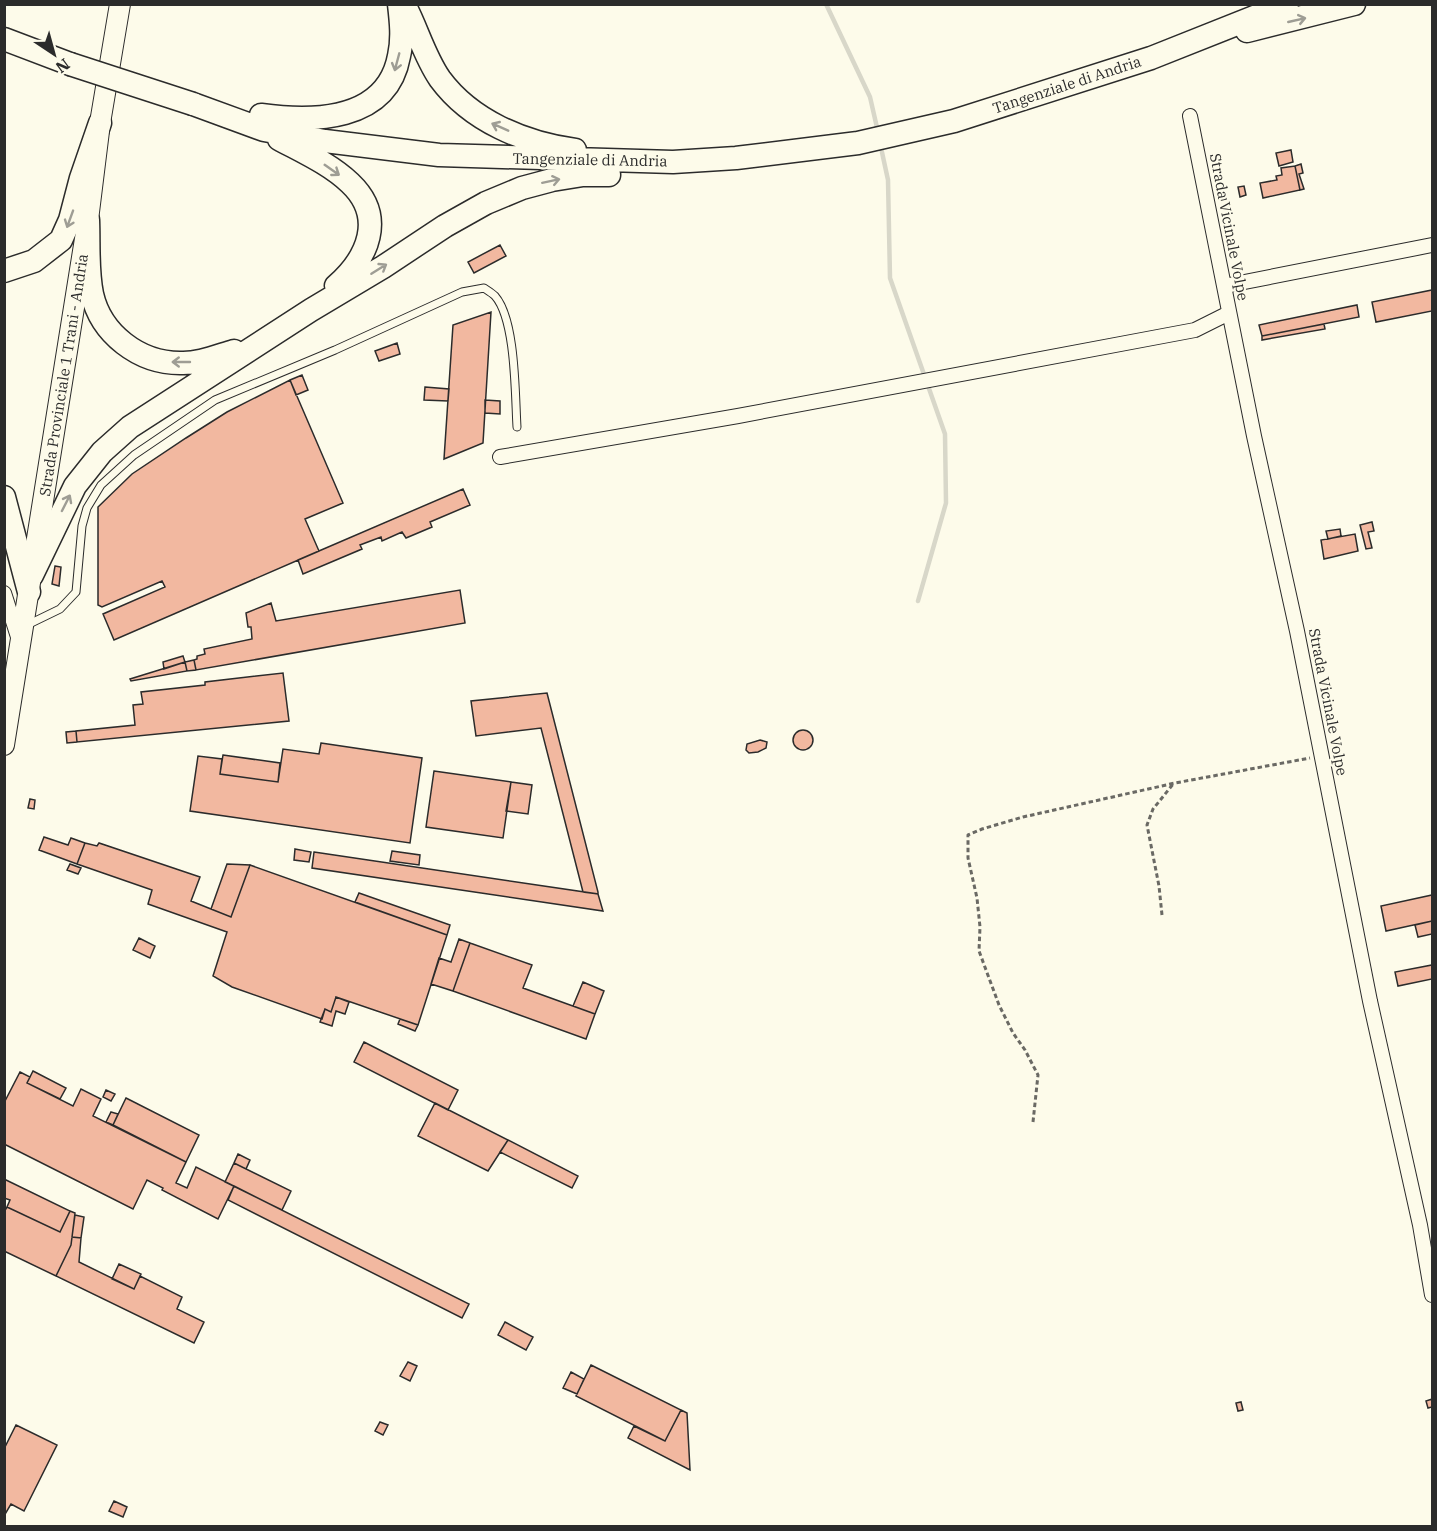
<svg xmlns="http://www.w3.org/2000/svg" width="1437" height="1531" font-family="'IBM Plex Serif',serif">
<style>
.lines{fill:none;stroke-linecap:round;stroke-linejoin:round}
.stream{stroke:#d8d7c9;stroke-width:4.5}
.building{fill:#f2b8a0;stroke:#2b2b2b;stroke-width:1.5}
.lane-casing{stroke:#2b2b2b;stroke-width:9}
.street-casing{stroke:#2b2b2b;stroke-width:16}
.secondary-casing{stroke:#2b2b2b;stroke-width:22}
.primary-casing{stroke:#2b2b2b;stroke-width:25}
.path{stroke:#6a6964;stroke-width:3;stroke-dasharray:4.5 3;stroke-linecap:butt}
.lane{stroke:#fdfbea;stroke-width:7}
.street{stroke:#fdfbea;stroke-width:14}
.secondary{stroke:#fdfbea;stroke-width:20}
.primary{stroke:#fdfbea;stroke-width:22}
.primary-bridge-casing{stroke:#2b2b2b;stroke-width:25;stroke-linecap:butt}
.primary-bridge{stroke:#fdfbea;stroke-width:22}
.oneway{stroke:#9e9d94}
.labels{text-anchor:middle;stroke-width:4.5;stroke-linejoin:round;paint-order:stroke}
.street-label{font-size:15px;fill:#2b2b2b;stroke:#fdfbea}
</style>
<rect width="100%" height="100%" fill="#fdfbea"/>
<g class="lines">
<path class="stream" d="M 826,4 L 870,97 L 878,132
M 880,143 L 888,180 L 890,278 L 945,434 L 946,503 L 918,601"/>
</g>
<path class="building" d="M 1291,150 L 1293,162 L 1279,166 L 1276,153 Z
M 1301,164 L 1303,173 L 1299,174 L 1304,189 L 1300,190 L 1295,166 Z
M 1295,166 L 1300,190 L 1263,198 L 1260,183 L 1277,180 L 1276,176 L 1282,175 L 1281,168 Z
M 1244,186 L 1246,195 L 1240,197 L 1238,187 Z
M 1219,190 L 1224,190 L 1226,199 L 1221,200 Z
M 500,245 L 506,256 L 474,273 L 468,262 Z
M 1432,290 L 1432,311 L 1376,322 L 1372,302 Z
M 1357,305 L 1359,317 L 1262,336 L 1259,325 Z
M 491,312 L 483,443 L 444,459 L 453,325 Z
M 1324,324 L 1325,329 L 1262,340 L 1262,336 Z
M 397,343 L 400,354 L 379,361 L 375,351 Z
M 302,375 L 308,390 L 296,395 L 290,380 Z
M 290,380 L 343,503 L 305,519 L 319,551 L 114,640 L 103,614 L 165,587 L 162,581 L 102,607 L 98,605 L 98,507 L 132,474 L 186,438 L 227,412 Z
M 425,387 L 449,389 L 448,401 L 424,400 Z
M 485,400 L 500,401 L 500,414 L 485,413 Z
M 463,489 L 470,505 L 430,522 L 432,527 L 406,538 L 402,532 L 382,541 L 381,537 L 360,545 L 362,549 L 303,574 L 298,560 Z
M 1372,522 L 1374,531 L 1368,532 L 1372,548 L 1366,549 L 1360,525 Z
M 1340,529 L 1341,536 L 1328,539 L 1326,531 Z
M 1355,534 L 1358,551 L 1324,559 L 1321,540 Z
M 55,566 L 61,567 L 59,586 L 52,584 Z
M 460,590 L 465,623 L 196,670 L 194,660 L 197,659 L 197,656 L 205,654 L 204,649 L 252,639 L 251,627 L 248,627 L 246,613 L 271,603 L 276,621 Z
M 183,656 L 185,662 L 164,669 L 163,662 Z
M 194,660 L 196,670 L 187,671 L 185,662 Z
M 185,662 L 187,671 L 131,681 L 130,679 Z
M 283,673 L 289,721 L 77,742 L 76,731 L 135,725 L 133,705 L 143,704 L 141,692 L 205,685 L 205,682 Z
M 547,693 L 598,892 L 598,894 L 583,892 L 541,728 L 476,736 L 471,701 Z
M793 740a10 10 0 1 1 20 0a10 10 0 1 1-20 0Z
M 76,731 L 77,742 L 67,743 L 66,732 Z
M 760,740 L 767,742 L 766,748 L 758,752 L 749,753 L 746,750 L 747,744 Z
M 321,743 L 422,758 L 410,843 L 190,811 L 198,756 L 222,759 L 220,774 L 278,782 L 283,749 L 319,754 Z
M 223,755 L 280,763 L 278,782 L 220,774 Z
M 434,771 L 511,782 L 503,838 L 426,827 Z
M 511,782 L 532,785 L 528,814 L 506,811 Z
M 30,799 L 35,800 L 34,809 L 28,808 Z
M 44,837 L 68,845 L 71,838 L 85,843 L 77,864 L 39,850 Z
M 85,843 L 97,846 L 99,843 L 200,877 L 191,901 L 231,917 L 250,865 L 447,935 L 418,1025 L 336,997 L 331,1012 L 325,1009 L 322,1019 L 232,987 L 213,976 L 227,932 L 148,904 L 152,890 L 77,864 Z
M 295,849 L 311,852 L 309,862 L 294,860 Z
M 392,851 L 420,855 L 419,865 L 390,861 Z
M 314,852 L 598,894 L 603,911 L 312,868 Z
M 70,864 L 81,868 L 78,874 L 67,870 Z
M 227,864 L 250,865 L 231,917 L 211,909 Z
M 359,893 L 450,925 L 447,935 L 355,902 Z
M 1432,895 L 1432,921 L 1386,931 L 1381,906 Z
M 1432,921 L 1432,934 L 1418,937 L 1415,925 Z
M 139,938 L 155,946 L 150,958 L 133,950 Z
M 459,939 L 470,943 L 453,991 L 431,984 L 439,958 L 451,962 Z
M 470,943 L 532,965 L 523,988 L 595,1014 L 586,1039 L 453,991 Z
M 1432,965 L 1432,979 L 1398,986 L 1395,972 Z
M 583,982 L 604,991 L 595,1014 L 573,1006 Z
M 336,997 L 349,1002 L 345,1014 L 336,1011 L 332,1026 L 320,1022 L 325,1009 L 331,1012 Z
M 400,1019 L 418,1025 L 415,1031 L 398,1024 Z
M 364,1042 L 458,1090 L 448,1110 L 354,1062 Z
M 33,1071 L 66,1088 L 60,1099 L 27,1083 Z
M 20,1072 L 30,1077 L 27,1083 L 73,1106 L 81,1089 L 101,1099 L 93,1116 L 186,1162 L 176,1183 L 187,1188 L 196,1167 L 234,1186 L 218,1219 L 162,1190 L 163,1188 L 147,1180 L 133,1209 L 4,1144 L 4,1103 Z
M 106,1090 L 115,1094 L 111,1101 L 103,1097 Z
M 126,1098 L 199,1135 L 186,1162 L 113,1125 Z
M 435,1103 L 508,1140 L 488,1171 L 418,1136 Z
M 111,1112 L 118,1114 L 113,1125 L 106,1122 Z
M 508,1140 L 578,1176 L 572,1188 L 500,1152 Z
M 238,1154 L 250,1160 L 246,1169 L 234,1163 Z
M 234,1163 L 291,1191 L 282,1210 L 225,1182 Z
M 4,1179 L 70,1211 L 60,1232 L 7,1207 L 10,1200 L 4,1198 Z
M 234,1186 L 469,1304 L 462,1318 L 228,1200 Z
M 7,1207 L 60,1232 L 70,1211 L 75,1213 L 71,1245 L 56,1276 L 4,1251 L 4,1212 Z
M 75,1215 L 84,1217 L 81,1238 L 72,1237 Z
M 72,1237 L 81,1238 L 79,1262 L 134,1289 L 140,1276 L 182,1297 L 177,1309 L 204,1322 L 194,1343 L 56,1276 L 71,1245 Z
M 119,1264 L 141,1274 L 134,1289 L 112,1279 Z
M 505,1322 L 533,1337 L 526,1350 L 498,1335 Z
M 408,1362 L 417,1366 L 410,1381 L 400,1376 Z
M 591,1365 L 681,1410 L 665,1441 L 576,1396 Z
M 571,1372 L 584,1379 L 577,1394 L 563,1388 Z
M 1432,1399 L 1432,1407 L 1428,1408 L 1426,1401 Z
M 1241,1402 L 1243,1410 L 1238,1411 L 1236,1403 Z
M 681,1410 L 687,1413 L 690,1470 L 628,1438 L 634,1426 L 665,1441 Z
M 380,1422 L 388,1425 L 383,1435 L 375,1431 Z
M 16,1425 L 57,1445 L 24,1511 L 11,1504 L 4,1516 L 4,1449 Z
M 114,1501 L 127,1507 L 123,1517 L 109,1511 Z"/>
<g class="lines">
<g class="lane-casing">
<path id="lane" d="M 27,625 L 60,609 L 76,592 L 82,526 L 87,508 L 101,485 L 134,455 L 215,400 L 335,350 L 462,292 L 484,288 C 487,290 492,293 495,296 C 516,320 515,395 517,427"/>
</g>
<g class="street-casing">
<path id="street" d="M 1190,116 L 1254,436 L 1297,631 L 1370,1001 L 1420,1225 L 1432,1295
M 1224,286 L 1432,245
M 500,457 L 738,416 L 1195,330 L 1229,313
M 4,593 L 19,640"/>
</g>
<g class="secondary-casing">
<path id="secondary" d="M 4,745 L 88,220 L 100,123 L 120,4"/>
</g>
<g class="primary-casing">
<path id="primary" d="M 404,4 C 417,28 424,56 440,79 C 471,121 524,143 575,150
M 1247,31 L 1354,4
M 4,39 L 70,64
M 193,104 L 264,130 L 325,141 L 439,155 L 673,162 L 736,158 L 858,143 L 954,121 L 1151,58 L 1287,4
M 261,115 C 313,122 387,122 399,56 C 403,39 401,21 399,4
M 279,139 C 303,152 330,164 350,183 C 386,217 368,258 336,286
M 88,220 C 89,244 87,270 92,294 C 101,334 139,363 180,363 C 198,364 217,356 234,351
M 4,271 L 34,261 L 61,240 L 70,220 L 81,178 L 100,123
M 4,497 L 29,592
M 32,575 L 75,486 L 102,452 L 130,427 L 311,310 L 383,267 L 445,226 L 486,203 L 522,188 L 552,180 L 583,175 L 609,175"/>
</g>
<path class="path" d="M 1162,915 L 1159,886 L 1147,825 L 1153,809 L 1174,783
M 1033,1122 L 1038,1075 L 1025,1050 L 1013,1033 L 999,1005 L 979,951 L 980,927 L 977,898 L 968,858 L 968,835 L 982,829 L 1023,817 L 1175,783 L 1310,758"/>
<use href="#lane" class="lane"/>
<use href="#street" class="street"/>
<use href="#secondary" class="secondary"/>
<use href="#primary" class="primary"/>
<g class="primary-bridge-casing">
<path id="primary-bridge" d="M 70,64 L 193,104"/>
</g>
<use href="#primary-bridge" class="primary-bridge"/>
</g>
<defs><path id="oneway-shaft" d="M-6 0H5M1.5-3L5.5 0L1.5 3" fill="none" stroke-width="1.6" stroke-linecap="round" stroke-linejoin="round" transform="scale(1.5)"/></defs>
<g class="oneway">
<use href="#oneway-shaft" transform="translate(1297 20) rotate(-13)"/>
<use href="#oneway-shaft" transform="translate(397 62) rotate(105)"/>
<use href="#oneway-shaft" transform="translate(500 127) rotate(-156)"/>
<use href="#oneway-shaft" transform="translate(332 170) rotate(35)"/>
<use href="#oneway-shaft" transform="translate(551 181) rotate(-12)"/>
<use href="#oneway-shaft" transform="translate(70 219) rotate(110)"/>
<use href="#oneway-shaft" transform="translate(379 269) rotate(-32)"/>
<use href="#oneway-shaft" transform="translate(181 362) rotate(-180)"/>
<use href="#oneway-shaft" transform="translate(66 503) rotate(-63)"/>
</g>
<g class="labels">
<g class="street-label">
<text transform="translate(1067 85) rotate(-18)" y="5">Tangenziale di Andria</text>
<text transform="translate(590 160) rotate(1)" y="5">Tangenziale di Andria</text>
<text transform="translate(1229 227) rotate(79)" y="5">Strada Vicinale Volpe</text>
<text transform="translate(64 375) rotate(-81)" y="5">Strada Provinciale 1 Trani - Andria</text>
<text transform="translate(1328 702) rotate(79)" y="5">Strada Vicinale Volpe</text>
</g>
</g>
<rect width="1437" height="1531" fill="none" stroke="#2b2b2b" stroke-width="12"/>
<g transform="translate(54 54) rotate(144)" stroke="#fdfbea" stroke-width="4.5" paint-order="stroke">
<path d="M0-4.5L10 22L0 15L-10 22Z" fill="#2b2b2b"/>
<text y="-9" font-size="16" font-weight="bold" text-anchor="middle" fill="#2b2b2b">N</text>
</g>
</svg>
